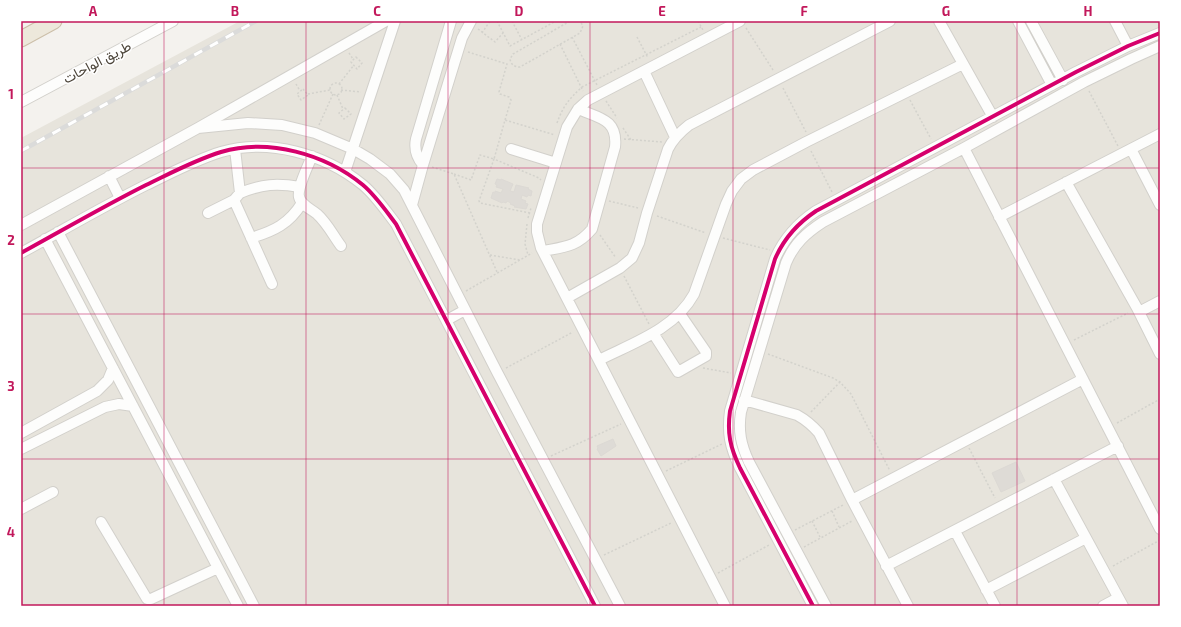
<svg xmlns="http://www.w3.org/2000/svg" width="1181" height="627" font-family="'Exo 2',Vazirmatn,sans-serif">
<style>
.residential{fill:#e7e4dc}
.building{fill:#dedbd6;stroke:#dcd9d4}
.lines{fill:none;stroke-linecap:round;stroke-linejoin:round}
.minor-casing{stroke:#d2d0cb;stroke-width:12}
.highway-casing{stroke:#ccbfa9;stroke-width:17}
.path{stroke:#d3d2cc;stroke-width:1.5;stroke-dasharray:2 2;stroke-linecap:butt}
.minor{stroke:#fdfdfc;stroke-width:10}
.highway{stroke:#ede8db;stroke-width:15}
.rail-casing{stroke:#dbdbda;stroke-width:4.5}
.rail{stroke:#fff;stroke-width:3;stroke-dasharray:9;stroke-linecap:butt}
.cycleway-casing{stroke:#fff;stroke-width:6}
.cycleway{stroke:#d6006c;stroke-width:4}
.grid{fill:none;stroke:#c2185b;stroke-width:1;stroke-opacity:0.55}
.labels{text-anchor:middle;stroke-width:3;stroke-linejoin:round;paint-order:stroke}
.street-label{font-size:14px;fill:#4b4439;stroke:#fff}
.neatline{fill:none;stroke:#c2185b;stroke-width:1.5}
.grid-label{font-size:13px;text-anchor:middle;font-weight:bold;fill:#c2185b}
</style>
<rect width="100%" height="100%" fill="#f4f2ee"/>
<path class="residential" d="M 240,21 L 1160,21 L 1160,606 L 21,606 L 21,138 Z"/>
<path class="building" d="M 497,179 L 501,180 L 501,179 L 513,184 L 510,191 L 514,192 L 516,185 L 529,188 L 528,189 L 532,191 L 531,196 L 528,195 L 527,197 L 522,195 L 521,199 L 526,201 L 525,203 L 528,204 L 526,209 L 514,207 L 515,206 L 510,204 L 511,203 L 507,201 L 506,203 L 503,202 L 502,203 L 491,198 L 493,192 L 495,193 L 495,191 L 501,193 L 503,189 L 496,187 L 497,185 L 495,184 Z
M 613,439 L 616,446 L 601,456 L 597,449 L 598,448 L 597,446 Z
M 1016,462 L 1025,481 L 1001,492 L 992,473 Z"/>
<g class="lines">
<g class="minor-casing">
<path id="minor" d="M 939,21 L 993,117
M 1018,21 L 1052,85
M 1031,21 L 1063,80
M 1115,21 L 1128,46
M 644,71 L 675,137
M 21,102 L 173,21
M 198,128 L 248,123 L 282,125 L 315,133 L 353,149 L 370,159 L 390,174 L 404,190 L 497,372 L 620,606
M 964,148 L 1160,529
M 511,149 L 556,163
M 1131,149 L 1160,205
M 312,156 C 308,166 297,188 299,197 C 301,205 311,209 317,214 C 327,223 333,235 341,246
M 423,165 C 416,157 414,149 416,139 L 451,21
M 345,172 L 395,21
M 109,176 L 120,198
M 1066,182 L 1137,308 L 1160,354
M 240,193 C 262,184 277,183 300,187
M 234,200 L 272,284
M 412,205 L 423,165 L 462,38 L 471,21
M 208,213 L 234,200 L 240,193 L 235,149
M 999,217 L 1160,134
M 21,225 L 198,128 L 386,21
M 58,232 L 254,606
M 251,238 C 274,231 289,224 302,203
M 45,239 L 238,606
M 543,251 C 564,247 577,247 592,229 L 615,147 C 618,119 599,118 578,109
M 21,253 C 63,230 104,206 146,185 C 171,173 195,160 221,152 C 269,138 325,154 363,185 C 376,196 386,211 396,224 L 595,606
M 567,298 L 620,268 L 632,258 L 639,243 L 647,213 L 668,149 C 673,139 680,132 689,125 L 890,21
M 1139,312 L 1160,301
M 447,320 L 465,310
M 653,333 L 678,372 L 706,356 L 706,352 L 680,314
M 599,360 C 633,343 675,329 694,294 L 726,204 L 732,191 L 741,179 L 753,170 L 806,142 L 963,64
M 744,400 L 797,415 C 806,420 812,425 819,433 L 852,500 L 908,606
M 21,433 L 97,391 L 108,380 L 113,368
M 21,449 L 105,407 L 119,404 L 133,406
M 1054,479 L 1123,606
M 852,500 L 1083,379
M 21,509 L 53,492
M 101,522 L 147,599 L 151,599 L 218,568
M 955,531 L 995,606
M 886,566 L 1118,446
M 986,590 L 1086,538
M 725,606 L 541,248 L 537,232 L 537,224 L 567,127 L 578,109 L 588,100 L 740,21
M 813,606 L 740,468 C 730,447 727,433 730,411 L 775,259 C 784,238 798,223 816,211 L 1076,72 L 1128,46 L 1160,33
M 826,606 L 749,462 C 741,445 738,431 741,412 L 786,263 C 794,244 806,233 823,222 L 964,148 L 1084,82 L 1131,59 L 1160,46
M 1103,606 L 1118,598"/>
</g>
<g class="highway-casing">
<path id="highway" d="M 21,39 L 54,21"/>
</g>
<path class="path" d="M 497,21 L 510,46 L 556,21
M 512,21 L 522,40
M 570,21 L 513,54 L 510,59 C 511,65 515,67 520,67 L 580,33 L 583,26 L 580,21
M 698,21 L 703,30
M 746,28 L 773,70
M 478,29 L 495,42 L 503,33
M 482,33 L 490,21
M 572,37 L 597,85
M 637,37 L 648,58
M 560,44 L 583,91
M 468,52 L 507,64 L 499,92 L 500,94 L 509,97 L 511,100 L 505,120
M 349,53 L 353,59
M 356,57 L 362,63 L 357,69 L 351,62 Z
M330 89a6 6 0 1 1 12 0a6 6 0 1 1-12 0Z
M 296,84 L 300,91
M 339,84 L 354,65
M 783,88 L 806,132
M 303,89 L 308,95 L 301,100 L 297,94 Z
M 341,90 L 361,92
M 1089,91 L 1118,146
M 308,94 L 330,90
M 337,95 L 343,109
M 910,100 L 931,139
M 606,101 L 617,118
M 345,108 L 351,114 L 344,119 L 339,113 Z
M 557,123 C 563,106 569,99 582,87 L 701,27
M 319,125 L 333,94
M 623,128 L 631,140
M 624,139 L 662,142
M 811,151 L 832,192
M 432,167 L 454,174 L 497,272
M 454,174 L 471,180 L 480,155 L 494,159 L 505,120 L 555,135
M 609,201 L 638,208
M 530,213 L 480,203 L 479,201 L 494,159 L 539,178 L 541,180
M 657,216 L 706,233
M 528,218 L 531,208
M 527,224 L 525,244 L 528,255
M 600,235 L 616,258
M 723,238 L 770,250
M 490,255 L 520,260
M 624,276 L 649,324
M 466,291 L 532,253
M 1074,340 L 1128,313
M 768,354 L 833,378 L 840,382 L 851,394 L 890,471
M 506,368 L 573,332
M 703,368 L 731,373
M 811,412 L 840,382
M 1117,423 L 1160,399
M 969,448 L 995,498
M 551,456 L 621,424
M 666,471 L 722,444
M 832,511 L 839,527
M 812,521 L 820,537
M 795,530 L 843,505
M 804,547 L 852,521
M 604,555 L 671,523
M 1113,566 L 1160,540
M 718,573 L 769,545"/>
<use href="#minor" class="minor"/>
<use href="#highway" class="highway"/>
<g class="rail-casing">
<path id="rail" d="M 21,151 L 256,21"/>
</g>
<use href="#rail" class="rail"/>
<g class="cycleway-casing">
<path id="cycleway" d="M 21,253 C 63,230 104,206 146,185 C 171,173 195,160 221,152 C 269,138 325,154 363,185 C 376,196 386,211 396,224 L 595,606
M 813,606 L 740,468 C 730,447 727,433 730,411 L 775,259 C 784,238 798,223 816,211 L 1076,72 L 1128,46 L 1160,33"/>
</g>
<use href="#cycleway" class="cycleway"/>
</g>
<path class="grid" d="M 164,21 L 164,606M 306,21 L 306,606M 448,21 L 448,606M 590,21 L 590,606M 733,21 L 733,606M 875,21 L 875,606M 1017,21 L 1017,606M 21,168 L 1160,168M 21,314 L 1160,314M 21,459 L 1160,459"/>
<g class="labels">
<g class="street-label">
<text transform="translate(97 62) rotate(-28)" y="5">طريق الواحات</text>
</g>
</g>
<rect width="1181" height="627" fill="none" stroke="#ffffff" stroke-width="44"/>
<rect x="22" y="22" width="1137" height="583" class="neatline"/>
<g class="grid-label">
<text x="93" y="16">A</text>
<text x="235" y="16">B</text>
<text x="377" y="16">C</text>
<text x="519" y="16">D</text>
<text x="662" y="16">E</text>
<text x="804" y="16">F</text>
<text x="946" y="16">G</text>
<text x="1088" y="16">H</text>
<text x="11" y="99">1</text>
<text x="11" y="245">2</text>
<text x="11" y="391">3</text>
<text x="11" y="537">4</text>
</g>
</svg>
